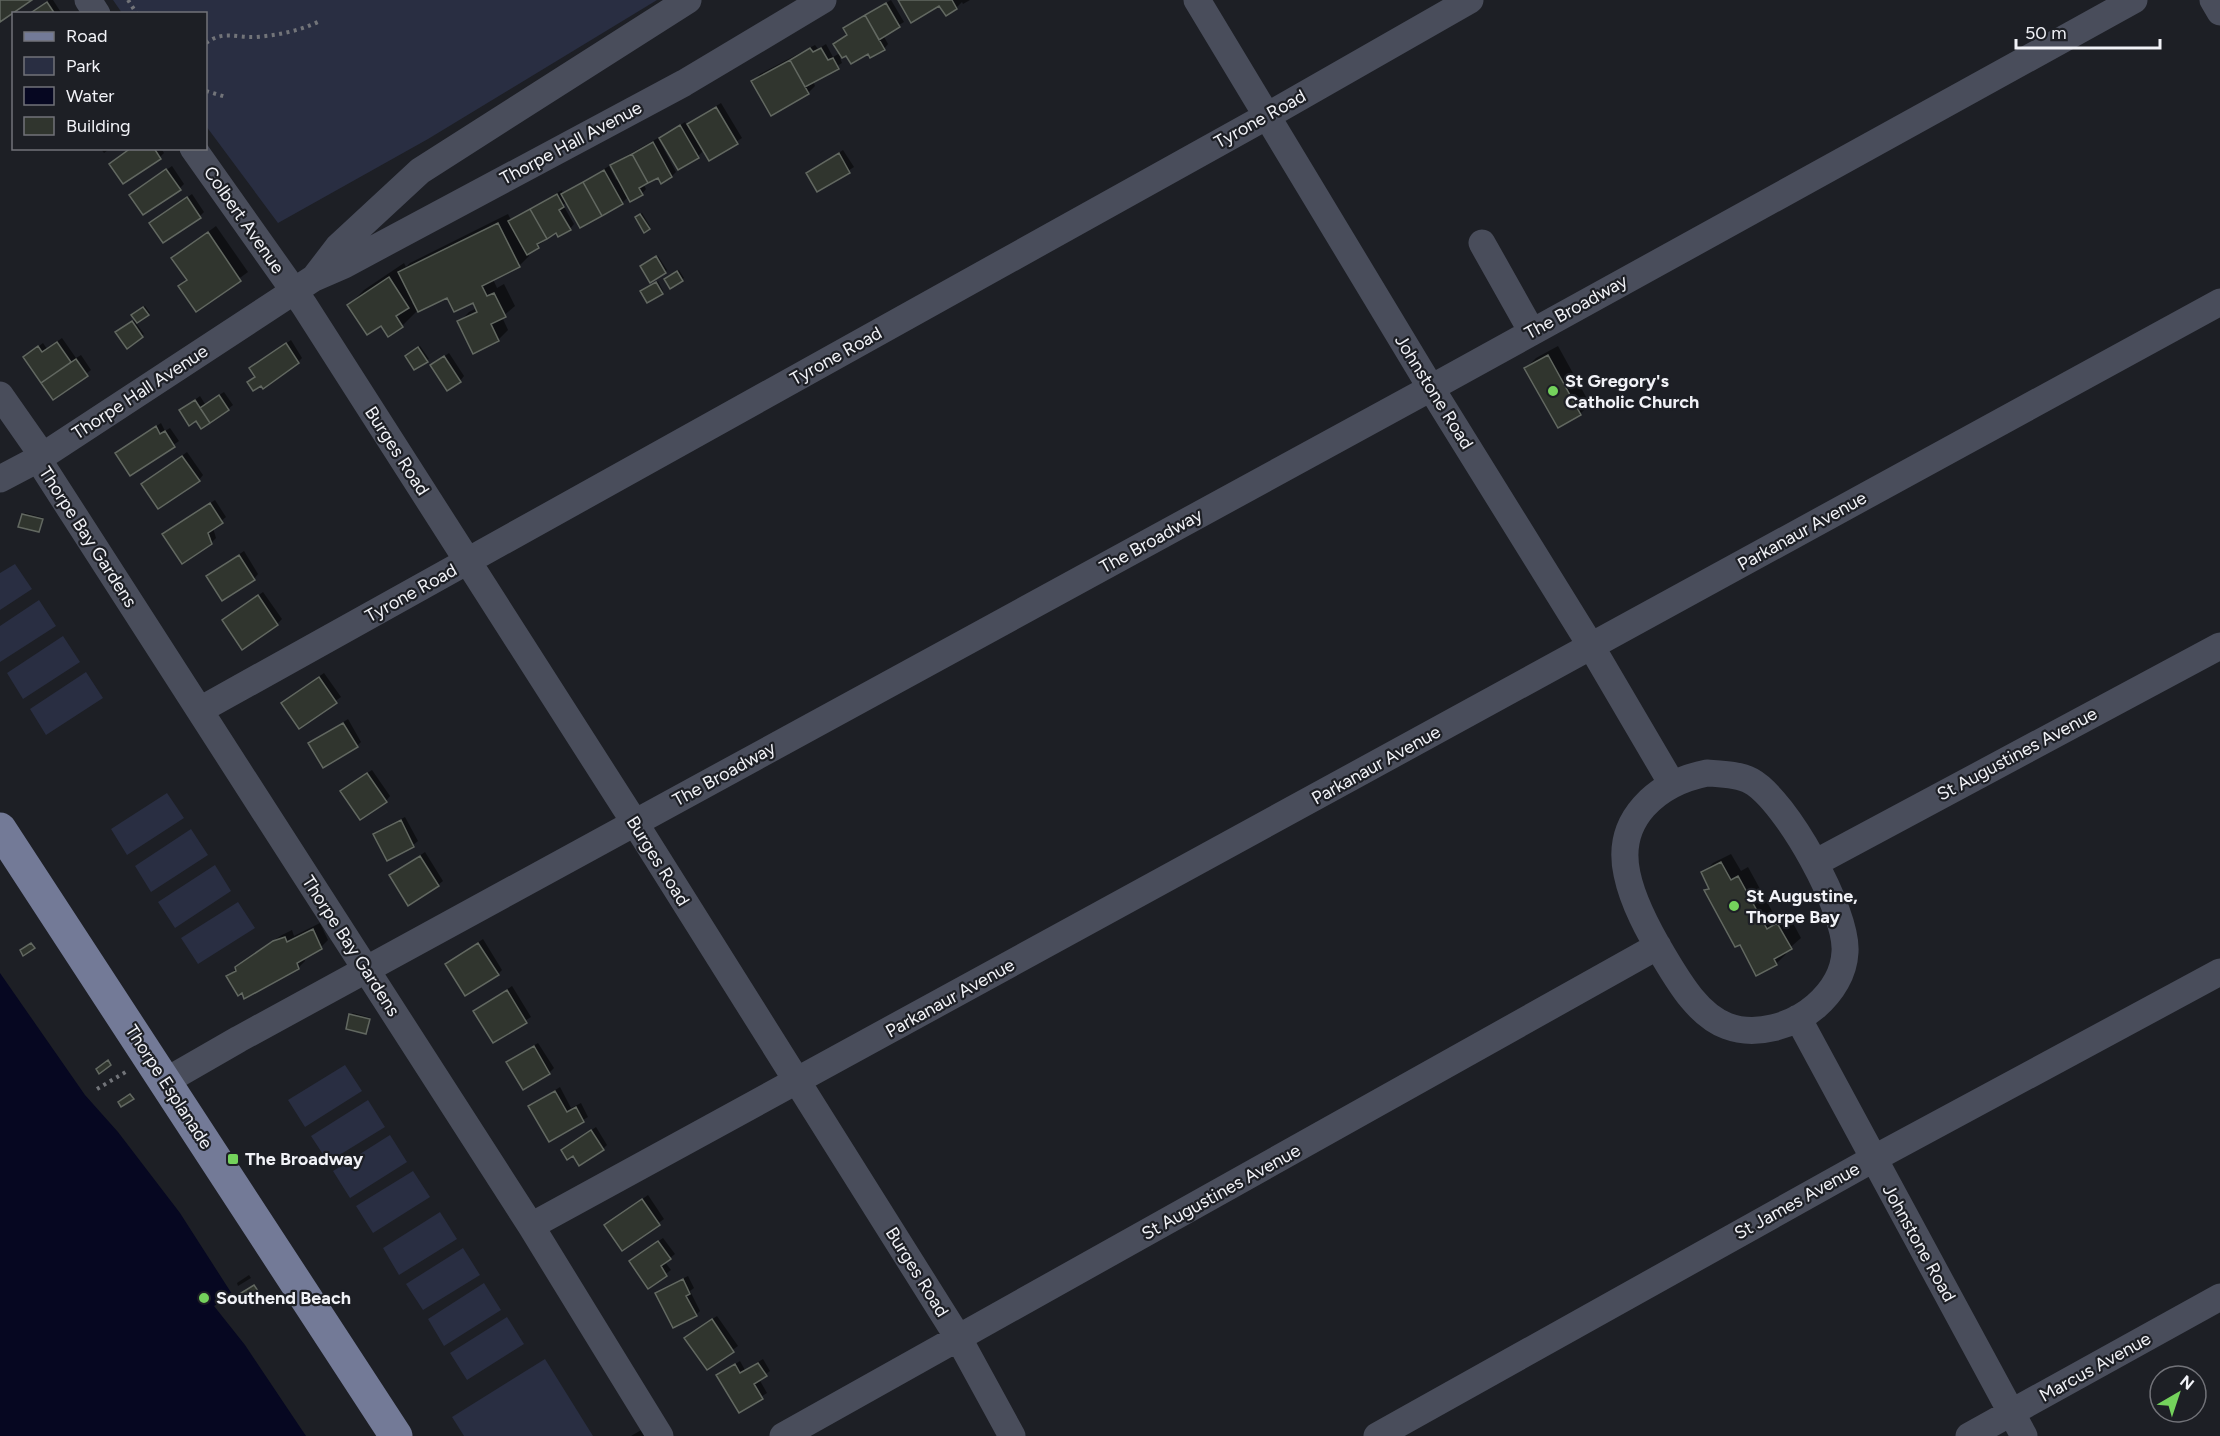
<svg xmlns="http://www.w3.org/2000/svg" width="2220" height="1436" font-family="Figtree,sans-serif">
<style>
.green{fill:#292e42}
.water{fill:#060721}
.shadow{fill:#0007}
.building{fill:#30352e;stroke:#626861;stroke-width:1.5}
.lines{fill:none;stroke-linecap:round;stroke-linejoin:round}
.path{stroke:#727479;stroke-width:4;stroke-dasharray:3 4.5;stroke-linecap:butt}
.minor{stroke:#494d5b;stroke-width:27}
.major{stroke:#737a97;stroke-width:33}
.poi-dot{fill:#74d25c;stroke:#1d1f25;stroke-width:2}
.labels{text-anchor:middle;stroke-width:4.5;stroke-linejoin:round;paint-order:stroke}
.street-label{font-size:18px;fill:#f1f2f7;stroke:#1d1f25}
.poi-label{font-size:18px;font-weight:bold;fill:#f1f2f7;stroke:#1d1f25;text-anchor:start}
</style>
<rect width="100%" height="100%" fill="#1d1f25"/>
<path class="green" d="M 113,0 L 657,0 L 428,139 L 278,223 L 206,126 L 206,14 L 122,13 Z
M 15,564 L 32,589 L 0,610 L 0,573 Z
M 39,600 L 56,626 L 0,662 L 0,626 Z
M 63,636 L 80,662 L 23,699 L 7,673 Z
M 86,672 L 103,698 L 46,735 L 30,709 Z
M 167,793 L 184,818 L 127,855 L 111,829 Z
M 191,829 L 208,855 L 151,892 L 135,866 Z
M 215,865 L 231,891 L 175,928 L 158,902 Z
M 238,902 L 255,928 L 198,964 L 181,938 Z
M 345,1065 L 362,1091 L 305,1127 L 288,1100 Z
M 368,1100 L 385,1127 L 328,1162 L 311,1136 Z
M 390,1135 L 407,1162 L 350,1198 L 333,1171 Z
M 413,1171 L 430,1197 L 373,1233 L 356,1206 Z
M 440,1212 L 457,1239 L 399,1275 L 383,1248 Z
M 463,1248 L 480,1275 L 423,1310 L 406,1284 Z
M 484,1283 L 501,1310 L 444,1346 L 428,1319 Z
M 507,1317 L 524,1344 L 467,1380 L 450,1353 Z
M 545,1359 L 593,1436 L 464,1436 L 452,1417 Z"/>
<path class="water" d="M 0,973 L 85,1095 L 118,1132 L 180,1213 L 232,1294 L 214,1306 L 245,1345 L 306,1436 L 0,1436 Z"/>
<path class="shadow" d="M 49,0 L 53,0 L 62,14 L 29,14 Z
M 891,0 L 904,22 L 883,35 L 888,44 L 884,49 L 846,54 L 840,58 L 842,63 L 813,81 L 815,86 L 808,93 L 753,81 L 760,74 L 815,45 L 818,49 L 826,44 L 833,57 L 840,53 L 835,44 L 848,34 L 845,28 Z
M 899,0 L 970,0 L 963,4 L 962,2 L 956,8 L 940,3 Z
M 721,103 L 742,138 L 710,159 L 704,150 L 698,156 L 661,138 L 685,122 L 687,126 L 693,120 Z
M 658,138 L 676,172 L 672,176 L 658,176 L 643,184 L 646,189 L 642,194 L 629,196 L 622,203 L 581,226 L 567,202 L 563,205 L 574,224 L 570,229 L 557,231 L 541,240 L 543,242 L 527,253 L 529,256 L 519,266 L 493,279 L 497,288 L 504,284 L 515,306 L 502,317 L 508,330 L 498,340 L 474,352 L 459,322 L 469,312 L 477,308 L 473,301 L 448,296 L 414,300 L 412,303 L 418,310 L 402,326 L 382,324 L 349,305 L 364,290 L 404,263 L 406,267 L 410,263 L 508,214 L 511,220 L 562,190 L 563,194 L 609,166 L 616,180 L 619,178 L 612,166 L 617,161 Z
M 100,148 L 111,148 L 104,153 Z
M 132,148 L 161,148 L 164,153 L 160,157 Z
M 843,150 L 854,167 L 818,190 L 808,173 Z
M 172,166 L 184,184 L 180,188 L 131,195 Z
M 192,194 L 204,212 L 200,216 L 151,223 Z
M 642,213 L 650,226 L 649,228 L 638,216 Z
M 216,226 L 248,272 L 196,310 L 179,286 L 187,278 L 173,258 Z
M 658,256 L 667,270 L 665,272 L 643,264 Z
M 679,270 L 684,278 L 670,287 L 667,277 Z
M 658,281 L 663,291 L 662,293 L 644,290 Z
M 145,306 L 150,313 L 136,323 L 144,334 L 127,346 L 119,331 L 136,319 L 135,313 Z
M 62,338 L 76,358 L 81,355 L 91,370 L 54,398 L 25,357 L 43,343 L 47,349 Z
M 291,340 L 302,358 L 298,362 L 249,382 L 256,376 L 251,368 Z
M 420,346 L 429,359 L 427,360 L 408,354 Z
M 1558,346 L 1590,404 L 1581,413 L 1559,426 L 1526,368 L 1536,358 Z
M 449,353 L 464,376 L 460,381 L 432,365 Z
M 224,392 L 233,405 L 228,409 L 196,419 L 181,410 L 200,396 L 205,404 Z
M 161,423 L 165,431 L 170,428 L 179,441 L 131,474 L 117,453 Z
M 187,452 L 203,475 L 199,480 L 143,484 Z
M 215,500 L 226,517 L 213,528 L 216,538 L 211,543 L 169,530 Z
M 25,513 L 44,518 L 39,531 L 23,515 Z
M 244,551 L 258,574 L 254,579 L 207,576 Z
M 263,592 L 282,619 L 277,624 L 224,620 Z
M 324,673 L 341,697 L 300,727 L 287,699 Z
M 348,719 L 361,742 L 357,746 L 310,744 Z
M 372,770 L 390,796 L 386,801 L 346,787 Z
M 405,817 L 418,841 L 413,845 L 387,859 L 375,834 L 379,830 Z
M 425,852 L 443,881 L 438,885 L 391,875 Z
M 1731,854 L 1741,871 L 1748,867 L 1777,920 L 1788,914 L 1801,938 L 1785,952 L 1786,954 L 1776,964 L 1740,943 L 1706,890 L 1710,887 L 1703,873 L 1713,863 Z
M 320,923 L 328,940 L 321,947 L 304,957 L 305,961 L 298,968 L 243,991 L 228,977 L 244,960 L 282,935 L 292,930 L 294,936 Z
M 483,939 L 502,970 L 498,974 L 446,964 Z
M 512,986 L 531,1017 L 493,1041 L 475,1011 Z
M 353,1013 L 371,1018 L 366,1032 L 351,1015 Z
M 538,1043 L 554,1068 L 549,1073 L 513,1058 Z
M 560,1087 L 571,1108 L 581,1103 L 588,1117 L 550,1140 L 530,1106 Z
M 596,1127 L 607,1145 L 603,1149 L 563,1150 Z
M 648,1195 L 664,1219 L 623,1249 L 606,1225 Z
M 663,1238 L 675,1254 L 665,1262 L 671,1270 L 648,1287 L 635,1257 Z
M 249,1275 L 251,1278 L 238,1286 L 237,1283 Z
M 688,1276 L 694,1288 L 690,1291 L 700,1311 L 696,1315 L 657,1294 L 661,1289 Z
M 717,1316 L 738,1346 L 707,1368 L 691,1333 Z
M 763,1359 L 770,1371 L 759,1379 L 767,1393 L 739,1411 L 718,1375 L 740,1361 L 745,1370 Z
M 643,1429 L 647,1436 L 631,1436 Z"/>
<path class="building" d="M 0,0 L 32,0 L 0,22 Z
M 898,0 L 952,0 L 957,9 L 946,16 L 939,6 L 911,23 Z
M 47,2 L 55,14 L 29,14 Z
M 886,3 L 900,27 L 879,40 L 865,15 Z
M 865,15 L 885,50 L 870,58 L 868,54 L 851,64 L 846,56 L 842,58 L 833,44 L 847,35 L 843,28 Z
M 810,48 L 813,52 L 821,48 L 828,60 L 833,58 L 839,69 L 805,87 L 790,60 Z
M 790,60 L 809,94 L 771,116 L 751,81 Z
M 716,107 L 738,144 L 709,161 L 687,124 Z
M 680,125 L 699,158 L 678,170 L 659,138 Z
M 653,142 L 672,177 L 661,184 L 658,178 L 648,183 L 632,154 Z
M 131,148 L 154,148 L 161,159 L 123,184 L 109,164 Z
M 839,153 L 850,173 L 817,192 L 806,173 Z
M 632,154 L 648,183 L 639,188 L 643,195 L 630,202 L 610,165 Z
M 166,169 L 181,190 L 143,215 L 129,195 Z
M 604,170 L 623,204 L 602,216 L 583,182 Z
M 583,182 L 602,216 L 580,228 L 561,194 Z
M 557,194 L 564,207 L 559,210 L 571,230 L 558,237 L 556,233 L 547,239 L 530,209 Z
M 187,197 L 201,218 L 163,243 L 149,223 Z
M 530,209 L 547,239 L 537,244 L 539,248 L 527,255 L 508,221 Z
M 640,214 L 650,229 L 644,233 L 635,217 Z
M 498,223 L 520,267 L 482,286 L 487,296 L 494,293 L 506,317 L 491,324 L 499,341 L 473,354 L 457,321 L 477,312 L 473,303 L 454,312 L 447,298 L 418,312 L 398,272 Z
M 208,232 L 241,281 L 196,312 L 178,286 L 187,280 L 171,258 Z
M 656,256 L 666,273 L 650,283 L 640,266 Z
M 677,271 L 683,281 L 670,289 L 664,279 Z
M 389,277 L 409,308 L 396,316 L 403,327 L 388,337 L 381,326 L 367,335 L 347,305 Z
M 656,282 L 663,294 L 647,303 L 640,291 Z
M 143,307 L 149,315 L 137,323 L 131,315 Z
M 132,321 L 143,337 L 127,349 L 115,332 Z
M 57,342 L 71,362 L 41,383 L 23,357 L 38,346 L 42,352 Z
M 286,343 L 299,363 L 263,389 L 261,386 L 253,391 L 247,382 L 255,377 L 249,368 Z
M 418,347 L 428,362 L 414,370 L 405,356 Z
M 1548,355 L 1581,415 L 1558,428 L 1524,368 Z
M 444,356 L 461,382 L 447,391 L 430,365 Z
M 76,359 L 88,376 L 53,400 L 41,383 Z
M 219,395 L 229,410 L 210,423 L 200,408 Z
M 195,400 L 210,423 L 201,429 L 196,421 L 189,426 L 179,410 Z
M 156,426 L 160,434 L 165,431 L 175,447 L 130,476 L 115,453 Z
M 182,456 L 200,481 L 158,509 L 141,484 Z
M 210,503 L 223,523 L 208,533 L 212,544 L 182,564 L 162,534 Z
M 22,514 L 43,519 L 39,532 L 18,527 Z
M 239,555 L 255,580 L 222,601 L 206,576 Z
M 258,595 L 278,625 L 242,650 L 222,620 Z
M 319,677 L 337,703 L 299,729 L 281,703 Z
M 343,723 L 358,747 L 323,768 L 308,743 Z
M 367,773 L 387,802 L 360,820 L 340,791 Z
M 401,820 L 414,847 L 387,861 L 373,834 Z
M 420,856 L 439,886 L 408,906 L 389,875 Z
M 1721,862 L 1731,880 L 1738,876 L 1767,929 L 1777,923 L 1792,949 L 1774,959 L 1777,965 L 1756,976 L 1740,945 L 1735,947 L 1704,890 L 1709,889 L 1701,872 Z
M 313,929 L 322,949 L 297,963 L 299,969 L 244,999 L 242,993 L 238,996 L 226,976 L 236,971 L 235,967 L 273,941 L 285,937 L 287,942 Z
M 31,943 L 35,948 L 23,956 L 20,950 Z
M 478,943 L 499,975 L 465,996 L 445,964 Z
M 507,990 L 527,1023 L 493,1043 L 473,1011 Z
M 349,1014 L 370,1019 L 366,1034 L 346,1029 Z
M 534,1046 L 550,1074 L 523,1090 L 506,1062 Z
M 108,1060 L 111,1065 L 99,1074 L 96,1069 Z
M 555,1091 L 567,1112 L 576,1107 L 584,1122 L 549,1142 L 528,1106 Z
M 130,1094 L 134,1099 L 121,1107 L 118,1102 Z
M 591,1130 L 604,1150 L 579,1166 L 573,1156 L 567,1160 L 561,1150 Z
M 642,1199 L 660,1225 L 622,1251 L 604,1225 Z
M 658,1241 L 671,1259 L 661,1266 L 667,1276 L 648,1289 L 629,1261 Z
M 683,1279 L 690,1294 L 686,1296 L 697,1316 L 673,1328 L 655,1293 Z
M 254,1285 L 258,1291 L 245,1299 L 241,1293 Z
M 712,1319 L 734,1352 L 707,1370 L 684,1338 Z
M 758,1363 L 767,1376 L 754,1384 L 763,1399 L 739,1413 L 716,1375 L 735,1364 L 740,1373 Z"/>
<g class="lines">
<path class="path" d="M 128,0 L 137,14
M 206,43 C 224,30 235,38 256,37 C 279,35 299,31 320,21
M 206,91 L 226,97
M 97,1089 L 129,1070"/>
<path class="minor" d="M 88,0 L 97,14
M 1197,0 L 1431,388 L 1591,646 L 1672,784
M 2213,0 L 2220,12
M 193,148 L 304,305 L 635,823 L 959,1339 L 1012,1436
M 1482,243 L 1532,332
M 315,277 L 338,247 L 420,171 L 688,0
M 0,395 L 42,455
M 38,459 L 531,1226 L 660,1436
M 0,479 L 38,459 L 314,278 L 344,265 L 684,83 L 823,0
M 200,710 L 1267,116 L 1470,0
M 1707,773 C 1721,774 1738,774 1751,781 C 1786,800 1848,912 1845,952 C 1844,973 1832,992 1816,1006 C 1793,1026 1756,1037 1727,1026 C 1698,1015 1679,982 1664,957 C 1649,932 1633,903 1627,874 C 1615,819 1657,783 1707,773 Z
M 1815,863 L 2220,646
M 1798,1018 L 2024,1436
M 166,1081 L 239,1039 L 1431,388 L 2134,0
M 531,1226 L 2220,302
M 783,1436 L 1658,946
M 1377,1436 L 1873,1159 L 2220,972
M 1969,1436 L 2220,1297"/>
<path class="major" d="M 0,829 L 396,1436"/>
</g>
<g class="poi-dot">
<circle cx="1553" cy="391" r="6"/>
<circle cx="1734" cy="906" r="6"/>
<rect x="227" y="1153" width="12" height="12" rx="3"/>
<circle cx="204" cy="1298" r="6"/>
</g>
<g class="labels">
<g class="street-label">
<text transform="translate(1260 119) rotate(-29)" y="6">Tyrone Road</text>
<text transform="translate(571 143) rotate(-28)" y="6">Thorpe Hall Avenue</text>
<text transform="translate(244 220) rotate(55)" y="6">Colbert Avenue</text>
<text transform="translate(1576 307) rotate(-29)" y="6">The Broadway</text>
<text transform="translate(836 356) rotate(-29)" y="6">Tyrone Road</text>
<text transform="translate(140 392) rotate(-33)" y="6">Thorpe Hall Avenue</text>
<text transform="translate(1434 392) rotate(58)" y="6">Johnstone Road</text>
<text transform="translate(397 451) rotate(57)" y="6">Burges Road</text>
<text transform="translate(1802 531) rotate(-29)" y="6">Parkanaur Avenue</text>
<text transform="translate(88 537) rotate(57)" y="6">Thorpe Bay Gardens</text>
<text transform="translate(1151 541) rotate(-29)" y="6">The Broadway</text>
<text transform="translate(411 593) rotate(-29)" y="6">Tyrone Road</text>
<text transform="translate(2017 754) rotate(-28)" y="6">St Augustines Avenue</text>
<text transform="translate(1376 765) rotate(-29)" y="6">Parkanaur Avenue</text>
<text transform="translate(724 774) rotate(-29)" y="6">The Broadway</text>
<text transform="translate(658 861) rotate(58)" y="6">Burges Road</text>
<text transform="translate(351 946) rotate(57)" y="6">Thorpe Bay Gardens</text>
<text transform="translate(950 998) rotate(-29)" y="6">Parkanaur Avenue</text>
<text transform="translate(169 1087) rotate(57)" y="6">Thorpe Esplanade</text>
<text transform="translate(1221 1192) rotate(-29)" y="6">St Augustines Avenue</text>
<text transform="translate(1797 1201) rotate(-29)" y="6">St James Avenue</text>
<text transform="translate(1919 1243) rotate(61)" y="6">Johnstone Road</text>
<text transform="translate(917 1272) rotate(58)" y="6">Burges Road</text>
<text transform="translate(2095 1367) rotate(-29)" y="6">Marcus Avenue</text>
</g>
<g class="poi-label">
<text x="1565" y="387">St Gregory's<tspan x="1565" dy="21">Catholic Church</tspan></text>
<text x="1746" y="902">St Augustine,<tspan x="1746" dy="21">Thorpe Bay</tspan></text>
<text x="245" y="1165">The Broadway</text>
<text x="216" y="1304">Southend Beach</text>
</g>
</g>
<rect x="12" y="12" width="195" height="138" fill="#1d1f25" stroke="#727379" stroke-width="1.5"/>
<rect x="24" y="32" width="30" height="9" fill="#737a97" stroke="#727379" stroke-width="1.5"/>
<text x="66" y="42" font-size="18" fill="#f1f2f7">Road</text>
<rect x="24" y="57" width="30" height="18" fill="#292e42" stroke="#727379" stroke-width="1.5"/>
<text x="66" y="72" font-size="18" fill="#f1f2f7">Park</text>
<rect x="24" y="87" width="30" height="18" fill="#060721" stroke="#727379" stroke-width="1.5"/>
<text x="66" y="102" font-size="18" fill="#f1f2f7">Water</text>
<rect x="24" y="117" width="30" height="18" fill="#30352e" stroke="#727379" stroke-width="1.5"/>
<text x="66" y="132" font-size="18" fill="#f1f2f7">Building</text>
<g transform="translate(2178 1394) rotate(39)"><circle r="28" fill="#1d1f25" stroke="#727379" stroke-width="1.5"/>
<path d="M0-4.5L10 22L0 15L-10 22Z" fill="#74d25c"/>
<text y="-9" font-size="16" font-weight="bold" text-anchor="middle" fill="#f1f2f7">N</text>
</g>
<path d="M2016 39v9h144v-9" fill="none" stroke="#f1f2f7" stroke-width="3"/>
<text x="2025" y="39" font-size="18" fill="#f1f2f7" stroke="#1d1f25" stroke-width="4.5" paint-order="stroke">50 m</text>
</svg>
